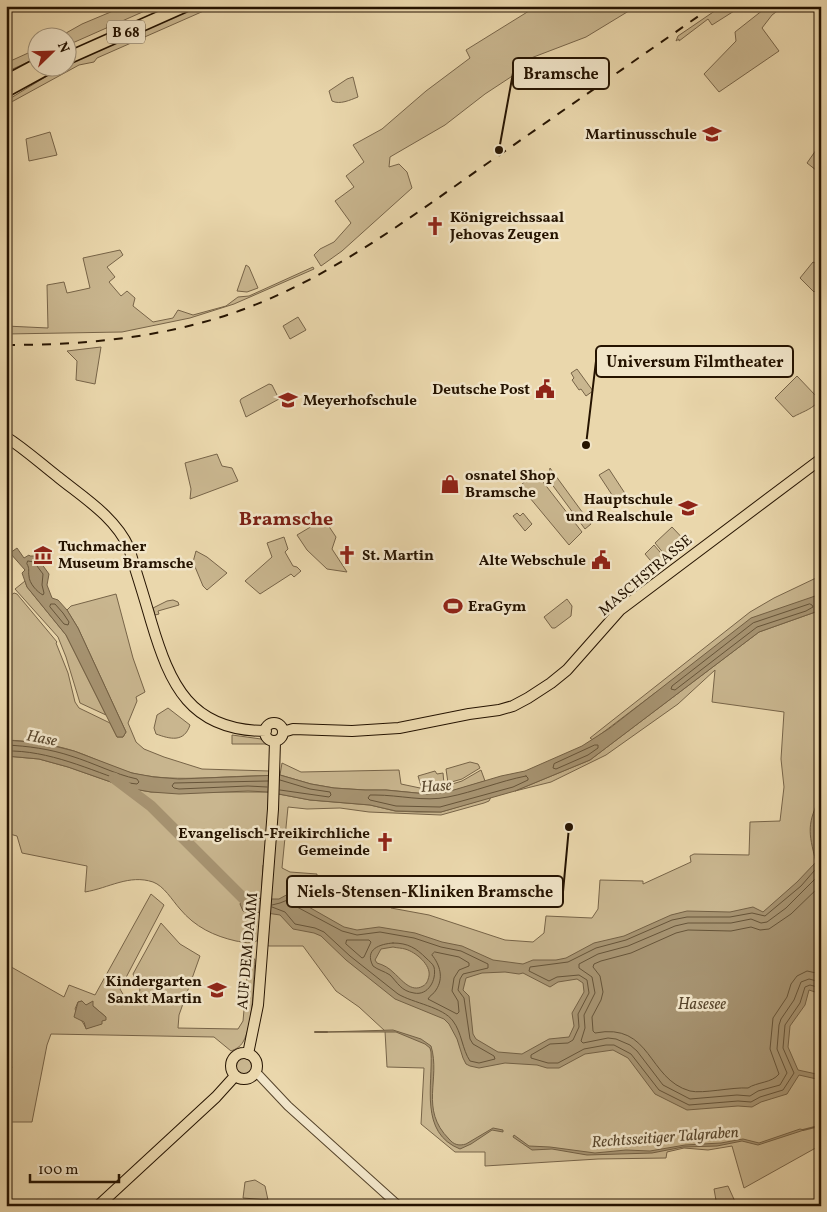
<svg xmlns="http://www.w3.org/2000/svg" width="827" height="1212" font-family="Vollkorn,serif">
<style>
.green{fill:#c9b68f;stroke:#776448;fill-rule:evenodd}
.water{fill:#a79472;stroke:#736044;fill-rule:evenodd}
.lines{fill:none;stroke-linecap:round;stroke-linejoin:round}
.shore{stroke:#665439;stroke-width:1}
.stream{stroke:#736044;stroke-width:2}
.river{stroke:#a79472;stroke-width:11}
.minor-casing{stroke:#56442b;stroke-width:10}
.major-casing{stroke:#251300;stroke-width:12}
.highway-casing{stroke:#251300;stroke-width:14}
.minor{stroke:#f1e5c9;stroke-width:8}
.major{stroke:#ead7ac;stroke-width:10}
.highway{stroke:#ead7ac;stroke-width:11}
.rail{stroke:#251300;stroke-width:2;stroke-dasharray:9 9;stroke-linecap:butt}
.labels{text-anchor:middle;stroke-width:5;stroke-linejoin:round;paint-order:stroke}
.shield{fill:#f1e5c9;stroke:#62523c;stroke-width:1}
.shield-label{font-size:14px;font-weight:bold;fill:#251300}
.poi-label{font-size:15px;font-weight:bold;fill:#251300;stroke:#f1e5c9;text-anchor:end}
.street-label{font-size:15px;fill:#251300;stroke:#f1e5c9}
.water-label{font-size:16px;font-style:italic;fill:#59472e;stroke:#f1e5c9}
.district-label{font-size:20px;font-weight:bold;fill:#7a1f14;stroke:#f1e5c9}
.leader{fill:none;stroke:#251300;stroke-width:2}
.callout-dot{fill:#251300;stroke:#f1e5c9;stroke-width:2}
.callout{fill:#f1e5c9;stroke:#251300;stroke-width:2}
.callout-label{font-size:16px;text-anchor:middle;font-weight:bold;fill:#251300}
</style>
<rect width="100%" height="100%" fill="#ead7ac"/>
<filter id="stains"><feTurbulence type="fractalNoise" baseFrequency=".004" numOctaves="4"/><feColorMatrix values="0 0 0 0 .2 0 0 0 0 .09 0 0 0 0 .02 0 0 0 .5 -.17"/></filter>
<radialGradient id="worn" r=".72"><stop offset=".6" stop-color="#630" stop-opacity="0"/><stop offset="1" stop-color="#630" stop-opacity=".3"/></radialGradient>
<path class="green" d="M 125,6 L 156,6 L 68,45 L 68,38 L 59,37 L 82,24 Z
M 195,6 L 215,6 L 97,58 L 94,62 L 79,65 L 6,105 L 6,101 L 60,68 L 68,68 L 68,63 L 71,60 Z
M 537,6 L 637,6 L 586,37 L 531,58 L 523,69 L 485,94 L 445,125 L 390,157 L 389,167 L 399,164 L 407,172 L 412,188 L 342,251 L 321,266 L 314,255 L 320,249 L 334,242 L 351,223 L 335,201 L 354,187 L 346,176 L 364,162 L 353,145 L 382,129 L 426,91 L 470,58 L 466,50 Z
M 722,6 L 742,6 L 712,25 L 708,19 L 679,41 L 679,39 L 676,41 L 678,36 Z
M 768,6 L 784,6 L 772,15 L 762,28 L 779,51 L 719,92 L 704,74 L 736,41 L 735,32 Z
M 37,49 L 37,58 L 6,72 L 6,63 Z
M 353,77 L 358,97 C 350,100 340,105 332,101 L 329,91 L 347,79 Z
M 50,132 L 57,155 L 29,161 L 26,139 Z
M 821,143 L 821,174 L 807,163 Z
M 120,250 L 123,255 L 107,267 L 115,277 L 109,282 L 121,296 L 127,291 L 135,298 L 133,306 L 153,322 L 173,318 L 178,310 L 193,315 L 226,306 L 238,297 L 249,296 L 313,267 L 314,269 L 234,304 L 190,318 L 122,332 L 6,334 L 6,326 L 48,328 L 47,285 L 64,282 L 67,293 L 90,288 L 83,258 Z
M 813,262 L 821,266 L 821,285 L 814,292 L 800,278 Z
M 246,265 L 249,267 L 258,288 L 247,292 L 237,291 Z
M 298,317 L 306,330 L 290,339 L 283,326 Z
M 101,347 L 95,384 L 76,380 L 77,361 L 67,351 Z
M 577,369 L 593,391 L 586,396 L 581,389 L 579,390 L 572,380 L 574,378 L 571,373 Z
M 797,376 L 816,396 L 817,403 C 810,410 802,412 793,417 L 775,398 Z
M 269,384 L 272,385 L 279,399 L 246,417 L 240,401 L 241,399 Z
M 217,454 L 222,466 L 232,468 L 238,481 L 190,499 L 191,489 L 185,463 Z
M 550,468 L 591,524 L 585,529 L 548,479 Z
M 533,469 L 582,532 L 569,545 L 520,486 L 532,475 L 530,472 Z
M 609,469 L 628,498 L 618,504 L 599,475 Z
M 517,513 L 520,516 L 523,513 L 532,524 L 525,531 L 513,516 Z
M 324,519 L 336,537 L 332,549 L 347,572 L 327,569 L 307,550 L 297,535 Z
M 672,527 L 689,545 L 669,560 L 655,543 Z
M 284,537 L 288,549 L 285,552 L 293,566 L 297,567 L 301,571 L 294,577 L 291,574 L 260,594 L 245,581 L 272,557 L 267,543 Z
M 654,545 L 666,559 L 656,567 L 645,554 Z
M 196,551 L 207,557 L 227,573 L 207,590 L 203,586 L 193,562 Z
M 821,574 L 821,594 L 811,598 L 655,693 L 593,740 L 590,738 L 750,612 L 774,598 L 816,578 Z
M 25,581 L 27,587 L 66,635 L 106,715 L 80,703 L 66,657 L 58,637 L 15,589 Z
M 14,593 L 17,594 L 57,642 L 56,643 L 68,673 L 75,702 L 79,708 L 110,723 L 117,737 L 123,737 L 126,732 L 78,628 L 67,610 L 71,606 L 116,594 L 133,658 L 145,692 L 136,697 L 137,701 L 128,723 L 136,742 L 144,749 L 164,757 L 202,769 L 270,771 L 270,776 C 225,775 180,783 136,774 C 114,769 95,758 74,751 C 52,744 29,741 6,740 L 6,599 Z
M 567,599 L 572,606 L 571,616 L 555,628 L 552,628 L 544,617 Z
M 173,600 L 178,602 L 179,605 L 158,611 L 159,614 L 155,615 L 153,608 L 167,601 Z
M 821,610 L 821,1145 L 744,1188 L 732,1146 L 708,1150 L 684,1148 L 667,1152 L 666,1158 L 598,1159 L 485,1166 L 485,1152 L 455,1152 L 421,1124 L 424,1068 L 387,1067 L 385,1031 L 359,1007 L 336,991 L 303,946 L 269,946 L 263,944 L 269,863 L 263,865 L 261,899 L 251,895 L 243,898 L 251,914 L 260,912 L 258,940 C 252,945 243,942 236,941 C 214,936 195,927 180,909 C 172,900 164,886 153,882 C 129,874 109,888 85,892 L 87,866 L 22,853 L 17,836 L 6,833 L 6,756 L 39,759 L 68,767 L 128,788 L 151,792 L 268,792 L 310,800 L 370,805 L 395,811 L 417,812 L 441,812 L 491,797 L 489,801 L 484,803 L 441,815 L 369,812 L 340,808 L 307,809 L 288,807 L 282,868 L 290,872 L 317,874 L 316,885 L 332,886 L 332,891 L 347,891 L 348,888 L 391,890 L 391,908 L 429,915 L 505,940 L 533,942 L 544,933 L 546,916 L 592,918 L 598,909 L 600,880 L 643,881 L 643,884 L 691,862 L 690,856 L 694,854 L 749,855 L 750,822 L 780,821 L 784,787 L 781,759 L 784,712 L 712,702 L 715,670 L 678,704 L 606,755 L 551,782 L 515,791 L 590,760 L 759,632 Z
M 168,708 L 190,725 C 184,743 170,739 156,734 L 154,728 L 157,715 Z
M 232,735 L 261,739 L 267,744 L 232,744 Z
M 470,762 L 478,764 L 480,768 L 462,779 L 448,783 L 446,769 Z
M 282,763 L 301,772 L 399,770 L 401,784 L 420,788 L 445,786 L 446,792 L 427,794 L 386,790 L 365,790 L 334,788 L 311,784 L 280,775 Z
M 481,770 L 485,781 L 449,792 L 449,785 L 462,781 Z
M 435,771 L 437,774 L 443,773 L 444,784 L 421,786 L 418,776 Z
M 151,894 L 164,905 L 120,989 L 124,996 L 134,1001 L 140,990 L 133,974 L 161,923 L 180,944 L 200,956 L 179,1015 L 178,1028 L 238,1029 L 243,1021 L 248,966 L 252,956 L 255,960 C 253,982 254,1023 243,1042 C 240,1047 236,1049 231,1051 L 214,1037 L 51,1034 L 47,1045 L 32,1122 L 6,1122 L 6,1069 L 12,1068 L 6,1043 L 6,964 L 64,997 L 69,985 L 95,995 ZM 82,1001 L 86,1005 L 93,1006 L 106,1017 L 94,1026 L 86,1028 L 75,1009 L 78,1002 Z
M234 1067a10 10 0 1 1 20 0a10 10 0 1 1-20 0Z
M 255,1180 L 265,1186 L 268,1200 L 243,1198 L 245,1182 Z
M 728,1186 L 737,1206 L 717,1206 L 714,1189 Z"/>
<path class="water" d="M 17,548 L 24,558 L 29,555 L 30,556 L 36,556 L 49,574 L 47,585 L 52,598 L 58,600 L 67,610 L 78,628 L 126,732 L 123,737 L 117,737 L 66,635 L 27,587 L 22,573 L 25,570 L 10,553 Z
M 821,594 L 821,610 L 759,632 L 590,760 L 515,791 L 441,812 L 396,811 L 370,805 L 310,800 L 268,792 L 248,791 L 179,794 L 151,792 L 128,788 L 68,767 L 39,759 L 6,756 L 6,740 L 42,743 L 74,751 L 132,773 L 154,777 L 179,779 L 280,775 L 311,784 L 334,788 L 365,790 L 386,790 L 427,794 L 447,792 L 501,776 L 525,771 L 582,746 L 610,728 L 751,618 Z
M 821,795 L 821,994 L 809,990 L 805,1005 L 790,1026 L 788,1047 L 798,1070 L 821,1075 L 821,1080 L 799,1075 L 787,1094 L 761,1102 L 752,1107 L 738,1106 L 687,1110 L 655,1094 L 628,1058 L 613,1050 L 585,1054 L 559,1068 L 547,1068 L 537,1065 L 505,1063 L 479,1068 L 470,1066 L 466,1064 L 463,1058 L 457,1039 L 449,1024 L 444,1019 L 395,999 L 346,960 L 321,936 L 314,933 L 293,929 L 280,915 L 260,912 L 251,914 L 243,911 L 240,904 L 243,898 L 251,895 L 261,899 L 279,899 L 290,893 L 300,902 L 344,927 L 357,930 L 379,927 L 415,933 L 442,942 L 462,946 L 493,960 L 523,964 L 533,960 L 556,960 L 566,958 L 594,943 L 624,936 L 671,915 L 687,911 L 730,912 L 753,907 L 763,912 L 797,882 L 816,862 C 808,831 807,824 821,795 ZM 393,947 C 397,948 402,948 405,949 C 416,952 431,965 429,976 C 428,980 427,984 423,986 C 411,993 402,980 394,973 C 389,968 384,965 377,963 L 375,960 L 381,949 ZM 505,972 L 519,974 L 523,973 L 550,987 L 558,982 L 577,979 L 583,983 L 584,992 L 572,1013 L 574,1026 L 569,1037 L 549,1039 L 522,1054 L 498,1052 L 476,1039 L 473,1034 L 469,996 L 463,990 L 466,978 L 482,973 Z
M 82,1001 L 86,1005 L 93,1001 L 93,1006 L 106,1017 L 106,1020 L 102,1021 L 102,1024 L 86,1029 L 84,1022 L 74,1017 L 78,1002 Z
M 393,1030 L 421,1039 L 431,1046 C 441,1079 419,1109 449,1139 C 454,1145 459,1146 466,1144 L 493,1128 L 503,1130 L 503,1132 L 492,1130 L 471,1144 L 460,1149 C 419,1133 433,1085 431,1052 L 430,1048 L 425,1044 L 396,1032 L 326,1032 Z
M 800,1129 L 804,1130 L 758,1145 L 742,1141 L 717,1146 L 683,1147 L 652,1153 L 587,1155 L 552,1149 L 532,1150 L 513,1137 L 514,1135 L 529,1146 L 550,1147 L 595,1153 L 626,1150 L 650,1151 L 685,1145 L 721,1143 L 743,1139 L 759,1143 Z"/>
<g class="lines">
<path class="shore" d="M 28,561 L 34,562 L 43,574 L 42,585 L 44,593 L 43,595 C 37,592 29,583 29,576 C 28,571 30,569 27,564 Z
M 51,604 L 55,604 L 63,613 L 69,622 L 68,625 L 64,624 L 50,607 Z
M 810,604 L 812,605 L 813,607 L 806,611 L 757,627 L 675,690 L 671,689 L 672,686 L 753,623 Z
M 6,745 C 28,746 50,749 71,756 C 94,763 114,774 137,779 L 139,782 L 137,784 L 129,783 C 90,770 49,750 6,751
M 595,745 L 598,745 L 598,748 L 588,755 L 556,769 L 553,768 L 554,764 Z
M 526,776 L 528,778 L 528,780 L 513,787 L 440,807 L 396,806 L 370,800 L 368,798 L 370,795 L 375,795 C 400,795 424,802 448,797 C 474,792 500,781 526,776 Z
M 267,787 L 248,786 L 179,789 L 174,788 L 172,786 L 174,783 L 268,781
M 280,790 L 329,797 L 331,795 L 330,792 L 310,789 L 280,780
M 821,806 C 812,827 815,840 821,860
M 821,863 L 801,886 L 765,916 L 752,913 L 730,917 L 687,917 L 672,920 L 626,940 L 596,948 L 568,962 L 530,967 L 529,971 L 549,981 L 557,977 L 579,975 L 587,980 L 589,993 L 578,1014 L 579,1027 L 573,1040 L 568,1043 L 550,1044 L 531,1055 L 531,1058 L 548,1063 L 558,1063 L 584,1049 L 606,1045 L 614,1045 L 631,1054 L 659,1090 L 689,1105 L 738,1101 L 751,1102 L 760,1097 L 783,1090 L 794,1073 L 783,1048 L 785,1025 L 800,1003 L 805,987 L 810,985 L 821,988
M 821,873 L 786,908 L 767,922 L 761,923 L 751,919 L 731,923 L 688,923 L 675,926 L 628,946 L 598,954 L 579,964 L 579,968 L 592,977 L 595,993 L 584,1015 L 585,1028 L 581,1041 L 583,1043 L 608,1038 L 616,1039 L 630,1045 L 637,1051 L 663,1085 L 690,1099 L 737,1095 L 750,1096 L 758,1091 L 780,1085 L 787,1073 L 777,1049 L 779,1025 L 781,1019 L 794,1000 L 801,982 L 809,979 L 821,982
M 821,885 L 791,914 L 769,929 L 760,930 L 751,927 L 731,931 L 688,930 L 676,933 L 631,953 L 601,961 L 594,964 L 593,967 L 600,976 L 603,992 L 601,1000 L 592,1017 L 593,1031 L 595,1033 C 652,1022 647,1079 690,1091 C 703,1094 732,1087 748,1088 C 757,1082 772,1083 779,1074 L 770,1049 L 773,1018 L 787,997 L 791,984 L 797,976 L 807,971 L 821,974
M 272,907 L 285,912 L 295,924 L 315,928 L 324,932 L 350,956 L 398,994 C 413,1003 443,1007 453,1021 C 462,1033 462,1049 470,1061 L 479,1063 L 495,1059 L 494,1056 L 473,1044 L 470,1039 L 464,998 L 458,990 L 460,979 L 463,974 L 488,968 L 488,964 L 461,951 L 441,947 L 414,938 L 380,932 L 357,935 L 342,931 L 297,907 L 290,899 L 280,903 L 272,905
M 347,940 L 369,940 L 371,942 L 364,957 L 362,958 L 346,944 Z
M 393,943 C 408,943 416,948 426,958 C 429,961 433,964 434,967 C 437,980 428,996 414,993 C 401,991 398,983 390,975 C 384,971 378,970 373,966 C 364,949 380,944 393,943 Z
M 435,952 L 459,957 L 469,963 L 469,966 L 459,970 L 454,978 L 452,991 L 458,1001 L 459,1012 L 457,1014 L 428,999 C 430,995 434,994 436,990 C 444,978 440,965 432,955 Z"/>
<path class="stream" d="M 315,1032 L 327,1032
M 803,1130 L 815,1127"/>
<path class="river" d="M 114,778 L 151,806 L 243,898"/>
<g class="minor-casing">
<path id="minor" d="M 256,1072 L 288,1106 L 399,1206"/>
</g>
<g class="major-casing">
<path id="major" d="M 6,437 C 25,449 41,464 58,477 C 84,498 115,517 129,548 C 136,572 144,596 151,621 C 170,685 190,731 266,731
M265 732a9 9 0 1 1 18 0a9 9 0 1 1-18 0Z
M 283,732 L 293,729 L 352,731 L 399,728 L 469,714 L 499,710 L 513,706 L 528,698 L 551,683 L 567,670 L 620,610 L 821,459
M231 1066a13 13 0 1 1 26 0a13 13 0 1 1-26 0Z
M 248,1054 L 258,1005 L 273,809 L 275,741
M 98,1206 L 216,1097 L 235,1076"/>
</g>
<g class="highway-casing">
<path id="highway" d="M 68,58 L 185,6
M 6,81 L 38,64
M 6,91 L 48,68"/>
</g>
<use href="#minor" class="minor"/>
<use href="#major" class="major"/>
<use href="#highway" class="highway"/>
<path class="rail" d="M 6,345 C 84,345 162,338 236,312 C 329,279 405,221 485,165 C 561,112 637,59 713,6"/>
</g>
<defs>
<g id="school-bare" transform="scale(1.5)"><path d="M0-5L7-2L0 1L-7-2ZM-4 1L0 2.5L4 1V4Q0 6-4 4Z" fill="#8f2418" stroke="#f1e5c9" stroke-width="2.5" paint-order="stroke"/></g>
<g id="church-bare" transform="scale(1.5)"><path d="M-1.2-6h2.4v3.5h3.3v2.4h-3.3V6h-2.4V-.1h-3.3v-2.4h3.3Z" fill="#8f2418" stroke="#f1e5c9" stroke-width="2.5" paint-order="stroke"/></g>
<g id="civic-bare" transform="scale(1.5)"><path d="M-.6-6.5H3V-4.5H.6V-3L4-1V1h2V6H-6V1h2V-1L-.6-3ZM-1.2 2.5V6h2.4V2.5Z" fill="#8f2418" stroke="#f1e5c9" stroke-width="2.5" paint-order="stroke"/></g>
<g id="shop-bare" transform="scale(1.5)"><path d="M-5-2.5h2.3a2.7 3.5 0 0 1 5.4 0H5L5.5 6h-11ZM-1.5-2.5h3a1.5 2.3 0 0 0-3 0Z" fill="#8f2418" stroke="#f1e5c9" stroke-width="2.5" paint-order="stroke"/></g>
<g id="museum-bare" transform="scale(1.5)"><path d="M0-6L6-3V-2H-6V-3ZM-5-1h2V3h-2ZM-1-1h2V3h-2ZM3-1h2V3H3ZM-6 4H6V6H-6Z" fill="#8f2418" stroke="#f1e5c9" stroke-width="2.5" paint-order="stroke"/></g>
<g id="stadium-bare" transform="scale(1.5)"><path d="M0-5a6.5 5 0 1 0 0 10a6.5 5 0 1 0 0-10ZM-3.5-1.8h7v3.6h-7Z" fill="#8f2418" stroke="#f1e5c9" stroke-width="2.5" paint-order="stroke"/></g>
</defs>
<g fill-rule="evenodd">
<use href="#school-bare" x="712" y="134"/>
<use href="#church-bare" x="435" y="226"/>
<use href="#civic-bare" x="545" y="389"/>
<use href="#school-bare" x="288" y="400"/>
<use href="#shop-bare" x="450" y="484"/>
<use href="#school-bare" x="688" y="508"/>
<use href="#museum-bare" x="43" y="555"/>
<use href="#church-bare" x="347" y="555"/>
<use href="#civic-bare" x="601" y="560"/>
<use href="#stadium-bare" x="453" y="606"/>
<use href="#church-bare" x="385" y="842"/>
<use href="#school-bare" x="217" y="990"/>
</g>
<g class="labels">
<rect class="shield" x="107" y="20.5" width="38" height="23" rx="4"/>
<g class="shield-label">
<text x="126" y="37">B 68</text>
</g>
<g class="poi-label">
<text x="697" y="139">Martinusschule</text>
<text x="450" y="222" text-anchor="start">Königreichssaal<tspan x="450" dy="17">Jehovas Zeugen</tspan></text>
<text x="530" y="394">Deutsche Post</text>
<text x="303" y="405" text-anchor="start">Meyerhofschule</text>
<text x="465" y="480" text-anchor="start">osnatel Shop<tspan x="465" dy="17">Bramsche</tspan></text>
<text x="673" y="504">Hauptschule<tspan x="673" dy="17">und Realschule</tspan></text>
<text x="58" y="551" text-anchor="start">Tuchmacher<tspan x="58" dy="17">Museum Bramsche</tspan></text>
<text x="362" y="560" text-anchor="start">St. Martin</text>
<text x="586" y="565">Alte Webschule</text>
<text x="468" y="611" text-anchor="start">EraGym</text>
<text x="370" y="838">Evangelisch-Freikirchliche<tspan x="370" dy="17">Gemeinde</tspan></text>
<text x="202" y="986">Kindergarten<tspan x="202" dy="17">Sankt Martin</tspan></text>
</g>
<g class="street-label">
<text transform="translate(645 575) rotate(-40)" y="5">MASCHSTRASSE</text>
<text transform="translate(247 951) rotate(-85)" y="5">AUF DEM DAMM</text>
</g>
<g class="water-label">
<text transform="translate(42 737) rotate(11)" y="6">Hase</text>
<text transform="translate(436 785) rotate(-4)" y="6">Hase</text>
<text x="702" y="1009">Hasesee</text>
<text transform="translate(665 1136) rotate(-4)" y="6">Rechtsseitiger Talgraben</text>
</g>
<g class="district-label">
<text x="286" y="525">Bramsche</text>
</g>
</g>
<path class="leader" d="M499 150L513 73M586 445L596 361M569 827L563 892"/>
<g class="callout-dot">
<circle cx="499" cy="150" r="5"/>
<circle cx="586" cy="445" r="5"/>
<circle cx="569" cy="827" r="5"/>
</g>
<g class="callout">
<rect x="513" y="58" width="96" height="31" rx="5"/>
<rect x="596" y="346" width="197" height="31" rx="5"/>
<rect x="287" y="876" width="276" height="31" rx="5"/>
</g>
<g class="callout-label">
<text x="561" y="79">Bramsche</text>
<text x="695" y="367">Universum Filmtheater</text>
<text x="425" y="897">Niels-Stensen-Kliniken Bramsche</text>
</g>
<rect width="827" height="1212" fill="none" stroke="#ead7ac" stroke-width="25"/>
<rect x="8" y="8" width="812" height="1197" fill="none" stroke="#251300" stroke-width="2.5"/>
<rect x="12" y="12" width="802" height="1187" fill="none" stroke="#251300"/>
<g transform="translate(52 52) rotate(67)"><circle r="24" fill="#f1e5c9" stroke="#9f9179"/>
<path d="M0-4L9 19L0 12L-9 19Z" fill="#8f2418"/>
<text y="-8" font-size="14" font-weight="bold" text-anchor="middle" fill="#251300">N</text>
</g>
<path d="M30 1174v8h89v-8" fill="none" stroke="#251300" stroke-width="2.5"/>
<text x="38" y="1174" font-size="15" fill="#251300" stroke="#f1e5c9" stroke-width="4" paint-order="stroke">100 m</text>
<rect width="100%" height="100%" filter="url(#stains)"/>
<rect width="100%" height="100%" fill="url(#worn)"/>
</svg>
